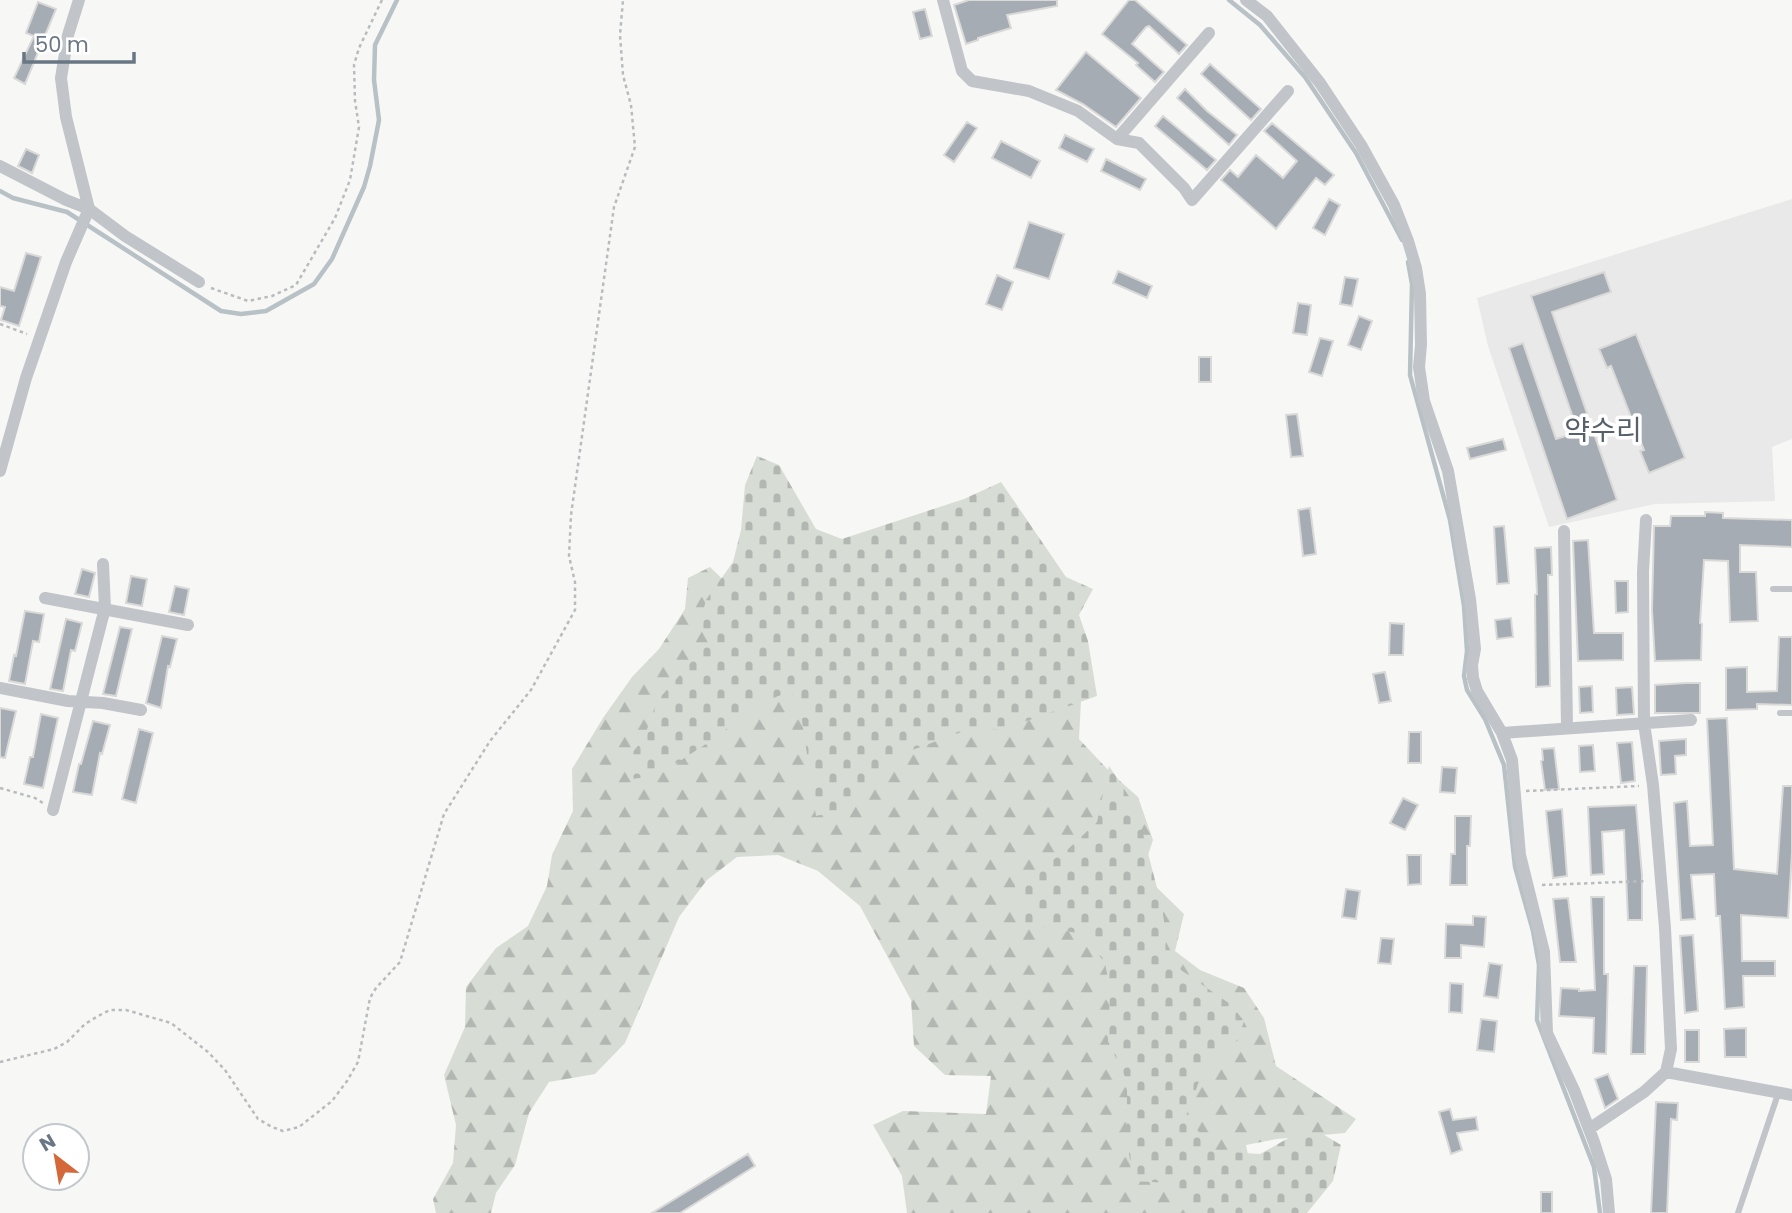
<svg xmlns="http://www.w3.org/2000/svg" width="1792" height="1213" font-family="Poppins,'Noto Sans KR',sans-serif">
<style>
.built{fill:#e8e9e8}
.forest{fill:url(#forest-firs)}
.cemetery{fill:url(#cemetery-stones)}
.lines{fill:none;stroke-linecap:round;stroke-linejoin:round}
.stream{stroke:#b8c1c6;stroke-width:4.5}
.building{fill:#a5acb3;stroke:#d9d9d8;stroke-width:2}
.path{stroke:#b9bcbe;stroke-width:2.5;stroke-dasharray:3.5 3.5;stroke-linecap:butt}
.service{stroke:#c1c4c8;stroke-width:6}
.minor{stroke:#c1c4c8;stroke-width:12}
.labels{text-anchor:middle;stroke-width:7;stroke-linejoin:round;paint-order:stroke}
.quarter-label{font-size:28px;fill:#576069;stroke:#fff}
</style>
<defs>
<pattern id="forest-firs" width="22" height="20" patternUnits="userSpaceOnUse" patternTransform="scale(1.75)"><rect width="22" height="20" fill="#d7dcd5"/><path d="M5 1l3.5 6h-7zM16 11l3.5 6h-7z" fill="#b2b7b2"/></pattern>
<pattern id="cemetery-stones" width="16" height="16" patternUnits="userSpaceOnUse" patternTransform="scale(1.75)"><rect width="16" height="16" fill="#d7dcd5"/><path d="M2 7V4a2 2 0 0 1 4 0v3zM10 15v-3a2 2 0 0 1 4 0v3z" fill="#b2b7b2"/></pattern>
</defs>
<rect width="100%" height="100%" fill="#f7f8f5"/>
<path class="built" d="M 1792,199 L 1792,439 L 1772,447 L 1775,501 L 1655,504 L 1549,527 L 1488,346 L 1477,298 Z"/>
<path class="forest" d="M 710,567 L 752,608 L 1083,663 L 1079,739 L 1111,773 L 1138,797 L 1153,840 L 1142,873 L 1184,914 L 1175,951 L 1200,970 L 1244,988 L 1264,1018 L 1276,1066 L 1356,1119 L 1345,1133 L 1277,1139 L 1246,1145 L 1260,1213 L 907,1213 L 902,1176 L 873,1125 L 903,1111 L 986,1114 L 991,1076 L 945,1075 L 914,1046 L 911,1000 L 860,906 L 818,871 L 778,855 L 737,857 L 707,880 L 679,917 L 625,1043 L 595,1074 L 549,1082 L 529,1113 L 515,1165 L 496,1193 L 491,1213 L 436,1213 L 433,1199 L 453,1163 L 456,1125 L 444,1075 L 465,1027 L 466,987 L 496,948 L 528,926 L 547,886 L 552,855 L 573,811 L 572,769 L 603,718 L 632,677 L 659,649 L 685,609 L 688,578 Z"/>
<path class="cemetery" d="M 757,456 L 779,465 L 816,529 L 842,539 L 964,499 L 1001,482 L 1066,577 L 1093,589 L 1079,615 L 1088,641 L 1097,696 L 1004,729 L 961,732 L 899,755 L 846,810 L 816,816 L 801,713 L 791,691 L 758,704 L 712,740 L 657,776 L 631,779 L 629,757 L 644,738 L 657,701 L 708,643 L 700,623 L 706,600 L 733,562 L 741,530 L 745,485 Z
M 1109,766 L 1136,807 L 1162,907 L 1167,944 L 1181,970 L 1230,1004 L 1244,1021 L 1238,1040 L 1204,1068 L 1186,1116 L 1214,1151 L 1260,1154 L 1292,1136 L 1321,1133 L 1341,1145 L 1333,1181 L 1307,1213 L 1196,1213 L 1180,1203 L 1171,1183 L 1132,1181 L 1127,1132 L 1127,1081 L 1108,1041 L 1110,990 L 1105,963 L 1083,934 L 1024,924 L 1015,886 L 1066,851 L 1097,822 Z"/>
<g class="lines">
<path class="stream" d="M 1229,0 L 1260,25 L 1305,77 L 1356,153 L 1402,240
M 0,191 L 13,198 L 67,212 L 221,311 L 241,314 L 266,311 L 314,284 L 332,259 L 364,187 L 370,166 L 379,120 L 374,80 L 375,45 L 397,0
M 1408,262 L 1412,284 L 1410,375 L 1450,520 L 1464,606 L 1467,651 L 1464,676 L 1467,690 L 1485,719 L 1504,765 L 1515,867 L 1533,931 L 1539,965 L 1537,1020 L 1594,1167 L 1600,1213"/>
</g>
<path class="building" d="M 969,0 L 1057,0 L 1057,6 L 1007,15 L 1011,28 L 978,38 L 978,40 L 966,44 L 954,5 Z
M 1129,0 L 1135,0 L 1187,45 L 1179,54 L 1149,26 L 1146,27 L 1132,44 L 1164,72 L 1155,82 L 1136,65 L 1138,63 L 1102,34 Z
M 38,2 L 56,9 L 25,84 L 14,78 L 34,36 L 26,33 Z
M 925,9 L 932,36 L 920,39 L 913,12 Z
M 1086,52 L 1141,98 L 1116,127 L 1083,104 L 1056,90 Z
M 1210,64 L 1261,109 L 1251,120 L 1201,74 Z
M 1185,89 L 1207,111 L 1237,135 L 1229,145 L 1177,98 Z
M 1163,116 L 1216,160 L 1207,170 L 1155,126 Z
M 967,122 L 977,128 L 954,162 L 944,155 Z
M 1272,123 L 1334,175 L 1325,185 L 1316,178 L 1276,229 L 1221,180 L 1230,170 L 1238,177 L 1256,155 L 1283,178 L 1297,161 L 1264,131 Z
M 1065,135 L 1094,149 L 1087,162 L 1059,148 Z
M 1001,141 L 1040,161 L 1031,178 L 992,158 Z
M 26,149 L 39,155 L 32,173 L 18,166 Z
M 1106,159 L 1146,179 L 1140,190 L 1101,171 Z
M 1329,199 L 1340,205 L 1325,235 L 1313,228 Z
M 1029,222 L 1064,234 L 1049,279 L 1014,268 Z
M 26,253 L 41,257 L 19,326 L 1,320 L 5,307 L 0,306 L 0,287 L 14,291 Z
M 1118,271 L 1152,286 L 1147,298 L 1113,283 Z
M 1604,272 L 1611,292 L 1552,312 L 1617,500 L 1567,519 L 1509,348 L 1523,343 L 1556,439 L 1578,432 L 1531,296 Z
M 997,275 L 1013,282 L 1002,310 L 986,304 Z
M 1345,277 L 1358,279 L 1352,306 L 1340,304 Z
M 1298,303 L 1311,305 L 1307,335 L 1293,333 Z
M 1359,316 L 1372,321 L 1361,350 L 1348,345 Z
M 1636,334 L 1685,458 L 1649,473 L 1640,451 L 1644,450 L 1611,366 L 1607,368 L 1599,349 Z
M 1320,338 L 1333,341 L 1322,376 L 1309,372 Z
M 1199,357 L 1211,357 L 1211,382 L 1199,382 Z
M 1297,414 L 1303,456 L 1291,457 L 1286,415 Z
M 1503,439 L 1506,450 L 1470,459 L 1467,448 Z
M 1310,508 L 1316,554 L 1303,556 L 1298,510 Z
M 1705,512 L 1723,513 L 1723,518 L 1792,520 L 1792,547 L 1740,545 L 1740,572 L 1756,572 L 1758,621 L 1730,622 L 1728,561 L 1704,560 L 1700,623 L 1702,624 L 1701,660 L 1655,661 L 1652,610 L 1654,526 L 1670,526 L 1671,516 L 1705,516 Z
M 1504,526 L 1509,583 L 1497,584 L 1494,527 Z
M 1588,540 L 1594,633 L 1623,633 L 1623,660 L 1578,661 L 1573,541 Z
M 1551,547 L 1552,575 L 1548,575 L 1550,686 L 1536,687 L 1535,595 L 1537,594 L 1535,548 Z
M 82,569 L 95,573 L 89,597 L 75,594 Z
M 131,576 L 147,579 L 142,606 L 126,603 Z
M 1615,581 L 1628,581 L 1628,612 L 1616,613 Z
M 175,586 L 189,589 L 184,615 L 169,612 Z
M 25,611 L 44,614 L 39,642 L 33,641 L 25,684 L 9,681 L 14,655 L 16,656 Z
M 1511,618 L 1513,637 L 1497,639 L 1495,620 Z
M 66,619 L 82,623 L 75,651 L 71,650 L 63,691 L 50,689 Z
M 1390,623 L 1404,624 L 1403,655 L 1389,655 Z
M 120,627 L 132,629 L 116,696 L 103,694 Z
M 162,636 L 177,639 L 170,667 L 168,666 L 161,708 L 146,703 Z
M 1779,637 L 1792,637 L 1792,705 L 1757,704 L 1757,709 L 1726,710 L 1726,668 L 1747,667 L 1747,692 L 1777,691 Z
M 1385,672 L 1391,701 L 1379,703 L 1373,674 Z
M 1686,683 L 1700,683 L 1700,713 L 1655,713 L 1655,685 Z
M 1592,686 L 1593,712 L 1580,713 L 1579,687 Z
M 1632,687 L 1634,714 L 1617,715 L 1616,688 Z
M 0,708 L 16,711 L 5,758 L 0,757 Z
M 41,714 L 58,718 L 43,788 L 24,784 L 30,757 L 33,757 Z
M 1727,718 L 1734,869 L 1777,874 L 1783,786 L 1792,786 L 1792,852 L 1788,918 L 1741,915 L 1742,961 L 1775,961 L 1775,976 L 1743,976 L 1744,1007 L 1725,1009 L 1720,916 L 1716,916 L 1714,874 L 1691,875 L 1695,919 L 1681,920 L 1674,803 L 1687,801 L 1690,846 L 1713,845 L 1707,719 Z
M 93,721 L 110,725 L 102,754 L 100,753 L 92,795 L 73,792 L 79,764 L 81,764 Z
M 139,729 L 153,733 L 136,803 L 122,799 Z
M 1409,732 L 1421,732 L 1421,763 L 1408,763 Z
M 1686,739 L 1686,755 L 1675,756 L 1676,774 L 1661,775 L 1659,741 Z
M 1632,742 L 1635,781 L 1621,783 L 1617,743 Z
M 1593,745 L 1595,771 L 1580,772 L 1579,746 Z
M 1554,748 L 1559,789 L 1545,790 L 1541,761 L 1543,760 L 1542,749 Z
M 1442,767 L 1457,768 L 1455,793 L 1440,792 Z
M 1403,798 L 1418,805 L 1405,830 L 1390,823 Z
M 1636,805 L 1642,875 L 1642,920 L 1628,920 L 1624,830 L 1602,832 L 1604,874 L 1591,875 L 1588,807 Z
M 1562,809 L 1567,876 L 1553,878 L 1546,811 Z
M 1455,816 L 1471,816 L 1470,846 L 1467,846 L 1467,885 L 1450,885 L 1451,854 L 1455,854 Z
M 1407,855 L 1421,855 L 1421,884 L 1408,885 Z
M 1346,889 L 1360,891 L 1356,919 L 1342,917 Z
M 1591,897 L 1604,897 L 1604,974 L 1608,974 L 1606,1054 L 1593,1053 L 1594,1018 L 1559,1016 L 1561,988 L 1579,989 L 1579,991 L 1595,990 Z
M 1568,898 L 1576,962 L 1560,962 L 1553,899 Z
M 1473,916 L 1486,917 L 1484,947 L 1461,945 L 1461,958 L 1445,958 L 1446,924 L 1473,925 Z
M 1693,935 L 1698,1011 L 1685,1013 L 1680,936 Z
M 1381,938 L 1394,939 L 1391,964 L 1378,963 Z
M 1489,963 L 1502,965 L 1498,998 L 1484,996 Z
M 1634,966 L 1647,966 L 1645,1054 L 1631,1054 Z
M 1450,983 L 1463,984 L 1462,1013 L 1449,1012 Z
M 1481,1019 L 1497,1021 L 1494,1052 L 1477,1050 Z
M 1746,1028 L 1746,1057 L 1725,1057 L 1724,1029 Z
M 1685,1030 L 1699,1030 L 1699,1062 L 1685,1062 Z
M 1608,1074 L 1618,1099 L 1605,1108 L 1595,1079 Z
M 1656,1102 L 1678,1103 L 1677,1120 L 1671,1119 L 1667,1213 L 1651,1213 Z
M 1450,1109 L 1453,1120 L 1476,1117 L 1478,1130 L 1457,1133 L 1462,1150 L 1451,1154 L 1439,1112 Z
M 748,1154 L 755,1166 L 680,1213 L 652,1213 Z
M 1541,1192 L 1552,1192 L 1552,1213 L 1541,1213 Z"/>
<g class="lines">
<path class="path" d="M 211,288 L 248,301 L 272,296 L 296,285 L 335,218 L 350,180 L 359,127 L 355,101 L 354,65 L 359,48 L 382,0
M 0,324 L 27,334
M 0,788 L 35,798 L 43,803
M 1526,791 L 1639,786
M 1542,885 L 1647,881
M 0,1062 L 54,1049 L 67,1042 L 85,1024 L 98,1016 L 110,1010 L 126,1010 L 171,1023 L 208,1052 L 225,1070 L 258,1119 L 272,1127 L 283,1131 L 299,1127 L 332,1101 L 347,1081 L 358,1062 L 370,998 L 376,988 L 400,962 L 444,814 L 490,741 L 531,690 L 575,610 L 575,582 L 569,556 L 571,515 L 614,207 L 635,147 L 631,105 L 623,75 L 620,35 L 623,0"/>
<path class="service" d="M 1773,589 L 1792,589
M 1780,713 L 1792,713
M 1738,1213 L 1778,1094"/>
<path class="minor" d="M 943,0 L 962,71 L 972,81 L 1029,91 L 1078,111 L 1117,139 L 1139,143 L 1184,188 L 1192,200 L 1288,91
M 1246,0 L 1267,16 L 1320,83 L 1361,145 L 1394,205 L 1408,241 L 1416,268 L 1420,294 L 1421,345 L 1419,367 L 1424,401 L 1448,471 L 1470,599 L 1475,649 L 1472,665 L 1473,678 L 1477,691 L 1502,733 L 1512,760 L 1520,855 L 1544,952 L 1547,1033 L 1574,1090 L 1594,1142 L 1606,1179 L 1609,1213
M 1117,139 L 1209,33
M 0,166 L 66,200 L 89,209 L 125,236 L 199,282
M 0,471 L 26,378 L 66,262 L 89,209 L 66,117 L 61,78 L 68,35 L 79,0
M 1564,531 L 1567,728
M 45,598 L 188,625
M 0,688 L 68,701 L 103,703 L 141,710
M 1502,733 L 1691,720
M 53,810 L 105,608 L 103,564
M 1666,1072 L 1792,1095
M 1589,1129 L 1644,1092 L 1666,1072 L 1671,1049 L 1665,928 L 1653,785 L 1644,723 L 1643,572 L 1646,520"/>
</g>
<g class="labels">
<g class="quarter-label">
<text x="1603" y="440">약수리</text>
</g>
</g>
<g transform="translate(56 1157) rotate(329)"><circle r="33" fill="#ffffff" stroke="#c3c8ce" stroke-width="2"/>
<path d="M0-5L12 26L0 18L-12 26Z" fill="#d46839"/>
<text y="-10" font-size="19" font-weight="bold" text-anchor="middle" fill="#697684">N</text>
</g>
<path d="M24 52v10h110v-10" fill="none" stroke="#697684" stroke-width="3.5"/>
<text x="35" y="52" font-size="21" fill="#697684" stroke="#ffffff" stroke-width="5" paint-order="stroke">50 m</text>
</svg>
